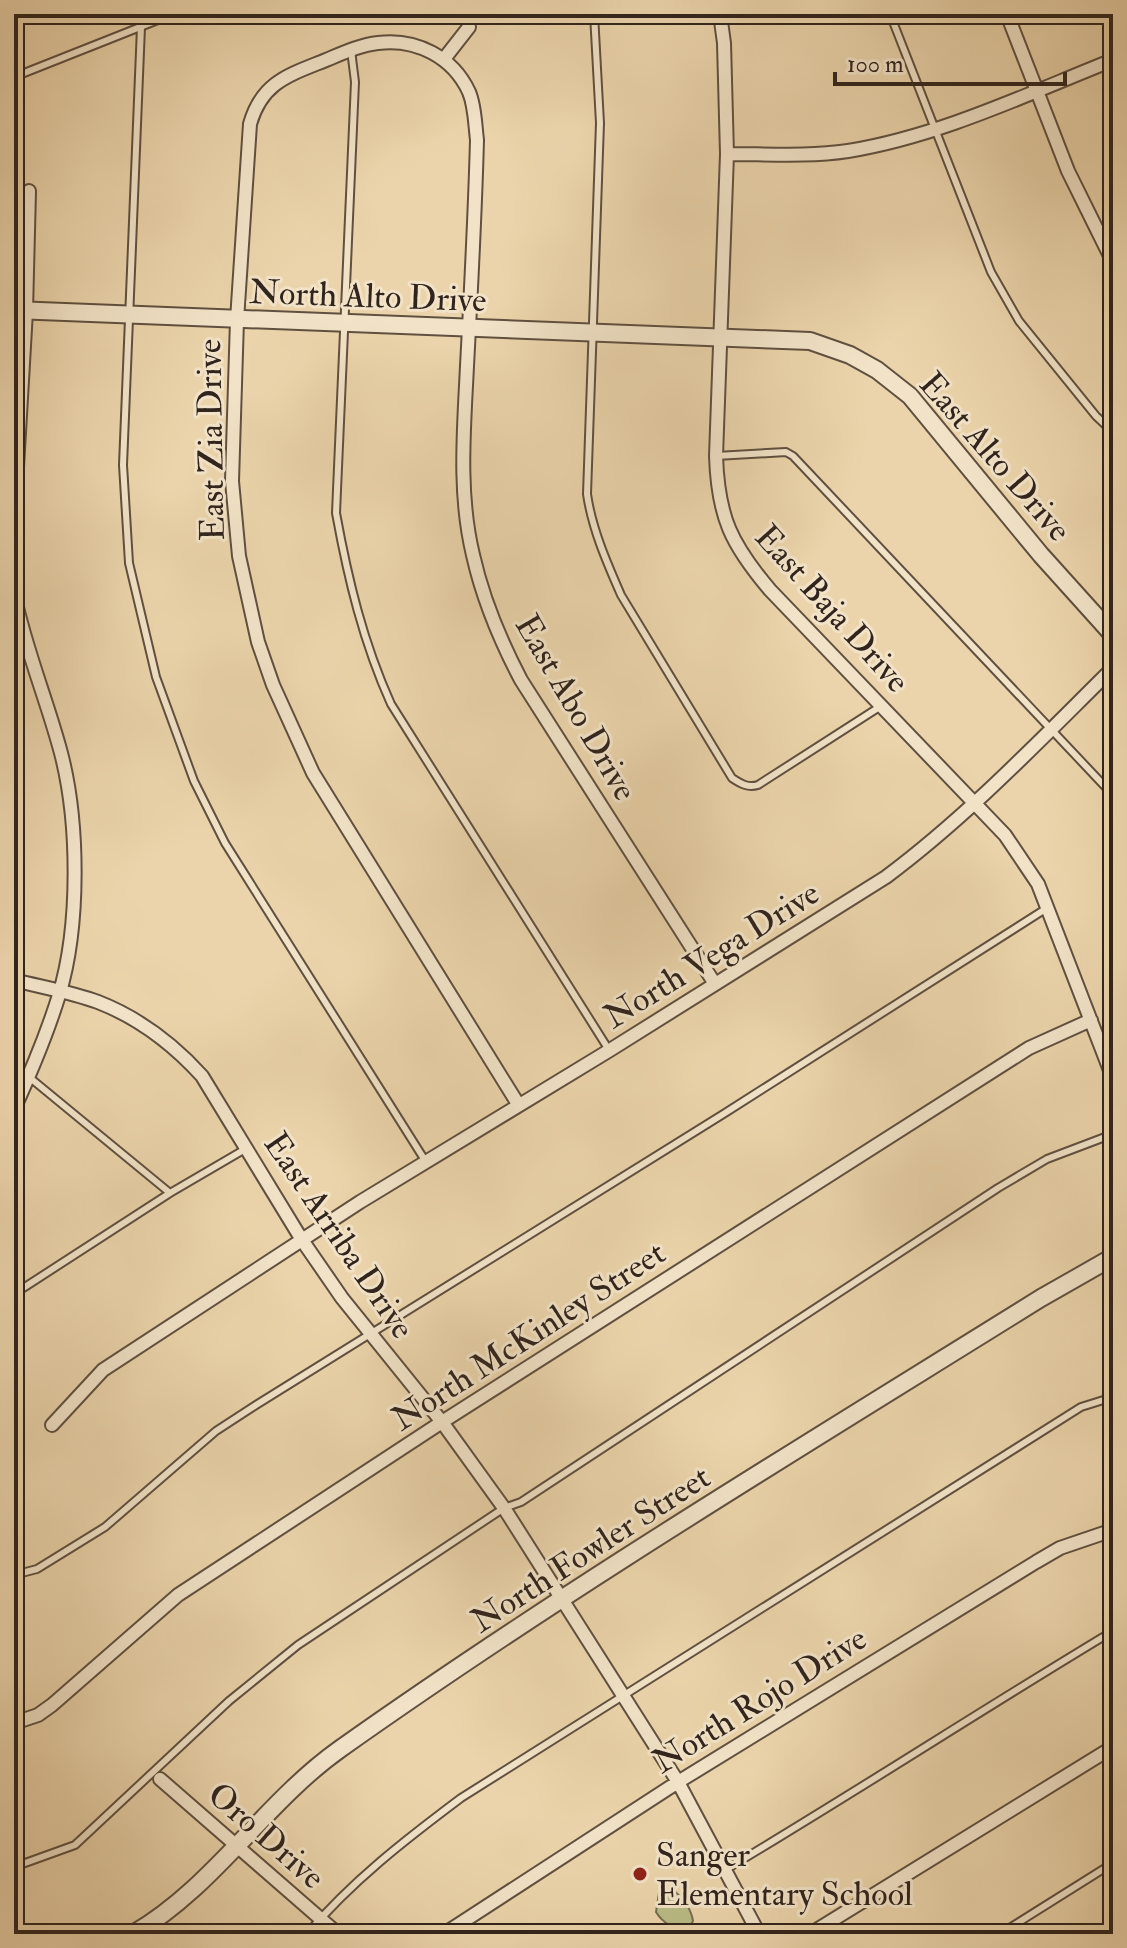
<svg xmlns="http://www.w3.org/2000/svg" width="1127" height="1948" font-family="'IM FELL Double Pica',serif">
<style>
.green{fill:#b9bc87;stroke:#757052;stroke-width:2}
.lines{fill:none;stroke-linecap:round;stroke-linejoin:round}
.service-casing{stroke:#605040;stroke-width:10}
.minor-casing{stroke:#605040;stroke-width:16}
.tertiary-casing{stroke:#605040;stroke-width:20}
.service{stroke:#f2e3c8;stroke-width:6}
.minor{stroke:#f2e3c8;stroke-width:12}
.tertiary{stroke:#f2e3c8;stroke-width:16}
.poi-dot{fill:#8f2418;stroke:#f2e3c8;stroke-width:3}
.labels{text-anchor:middle;stroke-width:6;stroke-linejoin:round;paint-order:stroke}
.street-label{font-size:34px;fill:#31241d;stroke:#f2e3c8}
.poi-label{font-size:34px;fill:#31241d;stroke:#f2e3c8;text-anchor:start}
</style>
<rect width="100%" height="100%" fill="#ebd4ab"/>
<filter id="stains"><feTurbulence type="fractalNoise" baseFrequency=".0025" numOctaves="4"/><feColorMatrix values="0 0 0 0 .2 0 0 0 0 .09 0 0 0 0 .02 0 0 0 .5 -.17"/></filter>
<radialGradient id="worn" r=".72"><stop offset=".6" stop-color="#630" stop-opacity="0"/><stop offset="1" stop-color="#630" stop-opacity=".3"/></radialGradient>
<path class="green" d="M 673,1890 C 683,1898 691,1908 693,1921 L 688,1929 C 676,1932 662,1922 656,1912 L 659,1893 Z"/>
<g class="lines">
<g class="service-casing">
<path id="service" d="M 594,14 L 600,123 L 587,494 C 592,529 607,563 621,595 L 732,778 C 741,784 748,788 758,785 L 881,706
M 890,14 L 991,272 L 1019,321 L 1096,416 L 1113,432
M 141,27 L 123,465 L 129,563 L 156,677 L 194,781 L 225,843 L 426,1162
M 351,50 L 355,82 L 336,513 C 348,579 363,642 391,704 L 609,1050
M 14,77 L 173,14
M 716,456 L 786,452 L 793,456 L 1113,795
M 29,1077 L 170,1193
M 14,1294 L 170,1193 L 247,1148
M 14,1575 L 37,1569 L 105,1527 L 216,1431 L 256,1405 L 725,1113 L 1047,908
M 14,1867 L 75,1845 L 229,1701 L 298,1645 L 504,1508 L 521,1502 L 998,1188 L 1047,1159 L 1113,1134
M 725,1870 C 856,1792 983,1709 1113,1631
M 307,1934 C 352,1881 405,1840 461,1798 L 1081,1407 L 1113,1397
M 1000,1934 L 1113,1863"/>
</g>
<g class="minor-casing">
<path id="minor" d="M 720,14 L 724,43 L 727,154 L 716,456 C 718,517 731,544 770,590 L 1005,835 L 1038,884 L 1113,1078
M 1007,14 L 1068,171 L 1113,262
M 444,59 L 469,27
M 727,154 C 767,154 808,157 848,151 C 940,136 1027,94 1113,60
M 14,519 L 26,311 L 29,191
M 14,594 C 25,648 47,700 61,753 C 79,822 80,926 59,995 C 47,1034 31,1072 14,1109
M 14,980 C 41,987 71,992 98,1002 C 139,1018 173,1044 202,1076 L 302,1240 L 342,1298 L 442,1422 L 504,1508 L 678,1782 L 759,1934
M 518,1104 L 313,773 L 273,685 L 258,642 L 239,556 L 232,481 L 237,320 L 250,124 C 262,82 289,75 326,60 C 343,53 360,45 378,43 C 416,38 453,57 469,92 C 475,106 475,124 477,140 C 475,215 471,291 467,366 C 464,429 458,493 473,555 C 483,600 500,640 521,680 L 715,984
M 52,1425 L 103,1370 L 360,1202 L 610,1050 L 886,877 C 969,815 1040,740 1113,668
M 14,1723 L 38,1715 L 52,1705 L 178,1595 L 442,1422 L 1029,1048 L 1091,1020
M 160,1779 L 338,1934
M 444,1934 L 678,1782 L 1036,1562 L 1060,1548 L 1113,1530
M 810,1934 L 1113,1747"/>
</g>
<g class="tertiary-casing">
<path id="tertiary" d="M 14,310 L 810,341 L 850,355 L 877,370 L 910,396 L 1041,555 L 1113,635
M 133,1934 C 214,1887 264,1803 340,1749 C 566,1589 805,1445 1041,1298 L 1113,1257"/>
</g>
<use href="#service" class="service"/>
<use href="#minor" class="minor"/>
<use href="#tertiary" class="tertiary"/>
</g>
<circle class="poi-dot" cx="640" cy="1874" r="8"/>
<g class="labels">
<g class="street-label">
<text transform="translate(368 295) rotate(2)" y="12">North Alto Drive</text>
<text transform="translate(210 440) rotate(-91)" y="12">East Zia Drive</text>
<text transform="translate(996 456) rotate(49)" y="12">East Alto Drive</text>
<text transform="translate(833 608) rotate(48)" y="12">East Baja Drive</text>
<text transform="translate(577 707) rotate(60)" y="12">East Abo Drive</text>
<text transform="translate(711 954) rotate(-32)" y="12">North Vega Drive</text>
<text transform="translate(340 1235) rotate(56)" y="12">East Arriba Drive</text>
<text transform="translate(528 1335) rotate(-33)" y="12">North McKinley Street</text>
<text transform="translate(590 1548) rotate(-33)" y="12">North Fowler Street</text>
<text transform="translate(759 1699) rotate(-32)" y="12">North Rojo Drive</text>
<text transform="translate(267 1835) rotate(41)" y="12">Oro Drive</text>
</g>
<g class="poi-label">
<text x="656" y="1866">Sanger<tspan x="656" dy="39">Elementary School</tspan></text>
</g>
</g>
<rect width="1127" height="1948" fill="none" stroke="#ebd4ab" stroke-width="48"/>
<rect x="16" y="16" width="1095" height="1916" fill="none" stroke="#31241d" stroke-width="4"/>
<rect x="24" y="24" width="1079" height="1900" fill="none" stroke="#31241d" stroke-width="2"/>
<path d="M835 72v12h230v-12" fill="none" stroke="#31241d" stroke-width="4"/>
<text x="847" y="72" font-size="24" fill="#31241d" stroke="#f2e3c8" stroke-width="6" paint-order="stroke">100 m</text>
<rect width="100%" height="100%" filter="url(#stains)"/>
<rect width="100%" height="100%" fill="url(#worn)"/>
</svg>
